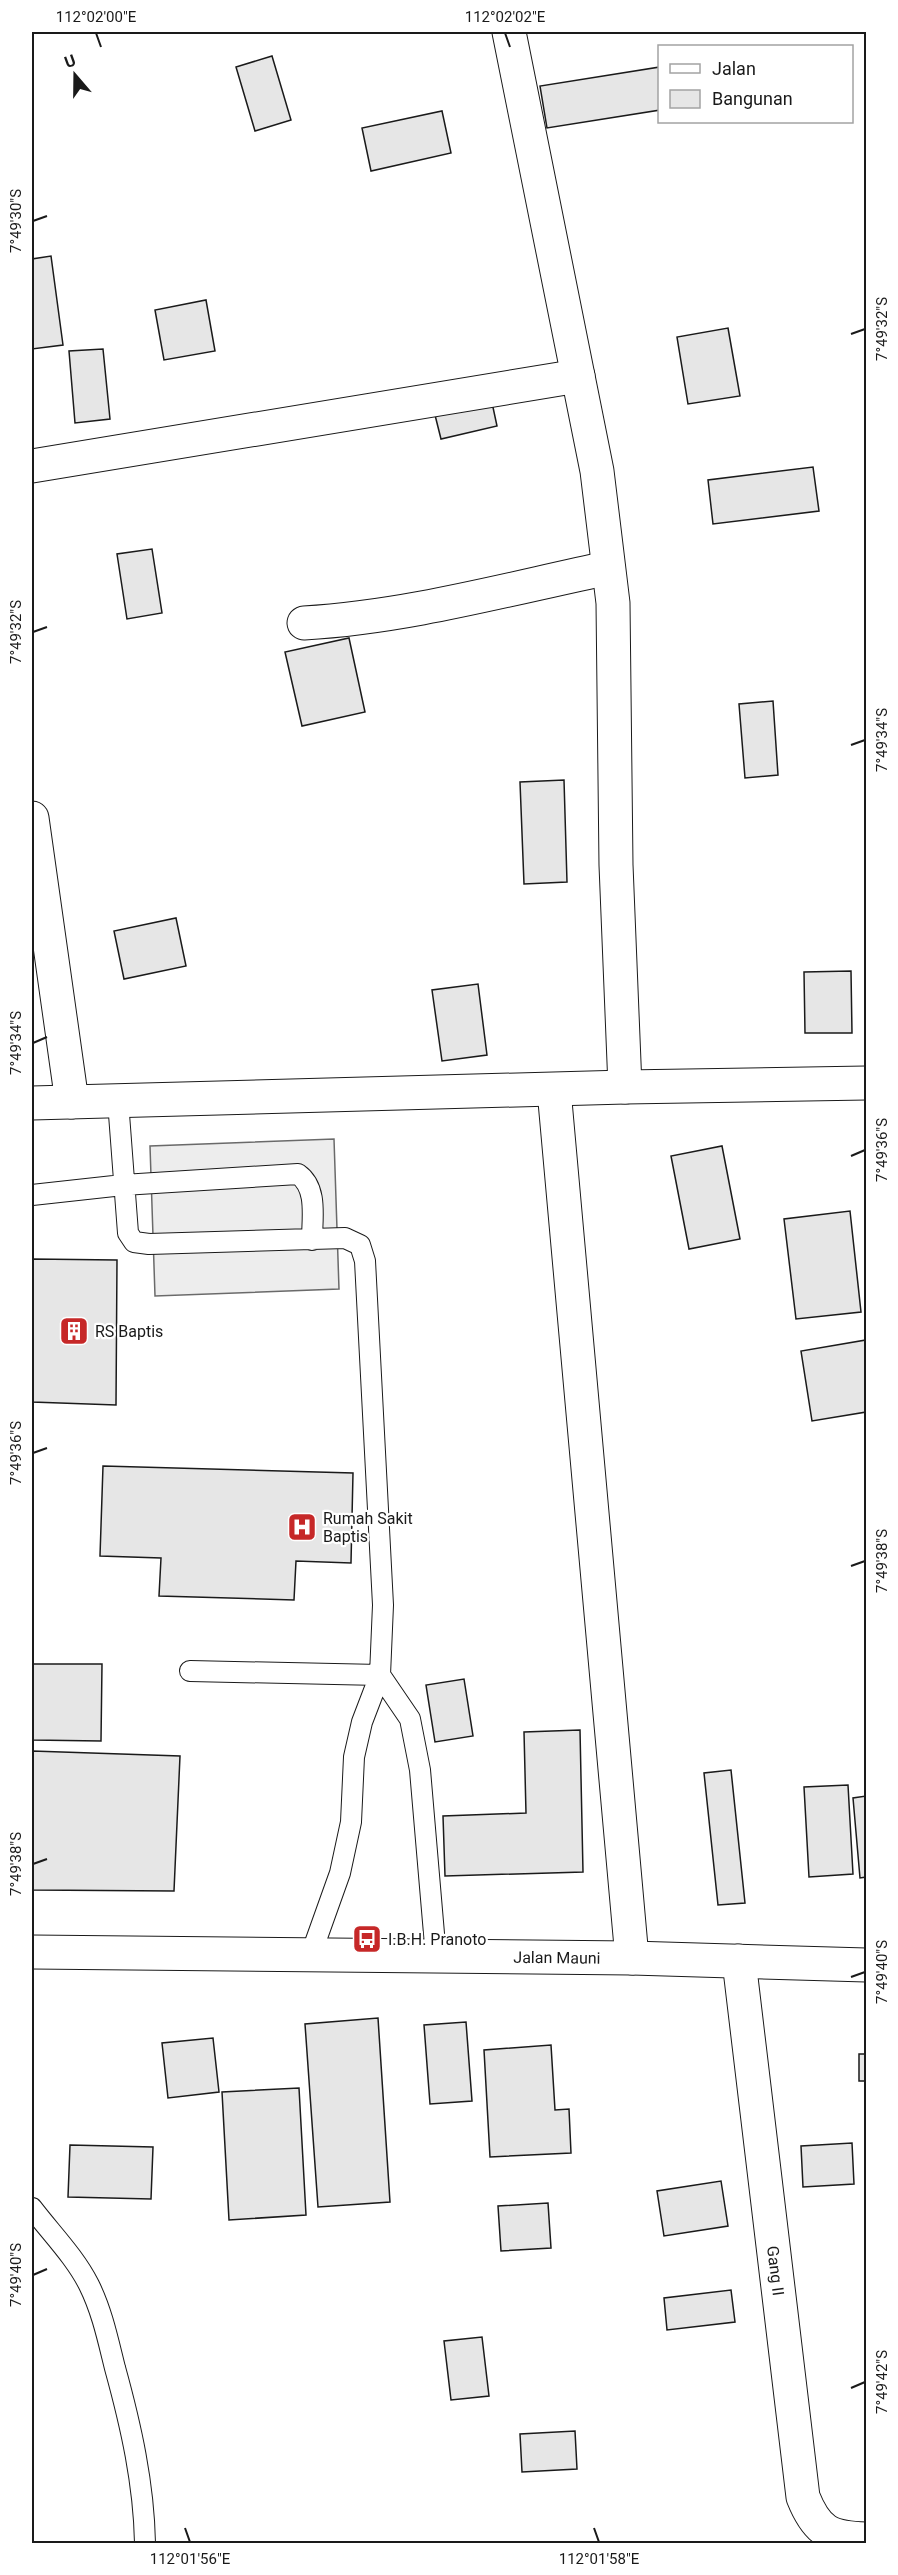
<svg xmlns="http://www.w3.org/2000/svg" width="898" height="2575" font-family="Roboto,sans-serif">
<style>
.built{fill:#ededed;stroke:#6a6a6a;stroke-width:1.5}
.building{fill:#e6e6e6;stroke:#1a1a1a;stroke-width:1.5}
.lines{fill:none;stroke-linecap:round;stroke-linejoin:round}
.service-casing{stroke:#1a1a1a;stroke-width:22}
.minor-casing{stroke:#1a1a1a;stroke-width:35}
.secondary-casing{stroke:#1a1a1a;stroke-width:35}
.service{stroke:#fff;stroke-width:20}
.minor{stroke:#fff;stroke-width:33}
.secondary{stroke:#fff;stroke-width:33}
.ticks{fill:none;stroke:#1a1a1a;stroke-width:2}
.labels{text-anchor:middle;stroke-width:4.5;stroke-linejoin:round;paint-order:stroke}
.poi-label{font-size:16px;fill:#1a1a1a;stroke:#fff;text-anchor:start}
.street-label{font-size:16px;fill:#1a1a1a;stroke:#fff}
.neatline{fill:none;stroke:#1a1a1a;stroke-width:2}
.ticks-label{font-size:15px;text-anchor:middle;fill:#1a1a1a}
</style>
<rect width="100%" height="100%" fill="#fff"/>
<path class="built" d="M 334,1139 L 339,1289 L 155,1296 L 150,1146 Z"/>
<path class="building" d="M 272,56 L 291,120 L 255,131 L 236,67 Z
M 660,67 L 660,110 L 547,128 L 540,86 Z
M 442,111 L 451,153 L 371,171 L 362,128 Z
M 51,256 L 63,345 L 32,349 L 32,259 Z
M 206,300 L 215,351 L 164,360 L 155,310 Z
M 728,328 L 740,396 L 688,404 L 677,337 Z
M 103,349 L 110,419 L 75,423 L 69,351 Z
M 491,398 L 497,426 L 441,439 L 434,411 Z
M 813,467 L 819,511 L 713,524 L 708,480 Z
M 152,549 L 162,613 L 127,619 L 117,554 Z
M 349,638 L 365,712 L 302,726 L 285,652 Z
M 773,701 L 778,775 L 745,778 L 739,704 Z
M 564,780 L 567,882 L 524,884 L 520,782 Z
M 176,918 L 186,966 L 124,979 L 114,931 Z
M 851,971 L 852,1033 L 805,1033 L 804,972 Z
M 478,984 L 487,1055 L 442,1061 L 432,990 Z
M 722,1146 L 740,1239 L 689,1249 L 671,1156 Z
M 850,1211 L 861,1312 L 796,1319 L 784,1219 Z
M 32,1259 L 117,1260 L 116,1405 L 32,1402 Z
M 866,1340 L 866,1412 L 812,1421 L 801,1351 Z
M 103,1466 L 353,1473 L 351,1563 L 296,1561 L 294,1600 L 159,1596 L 161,1558 L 100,1556 Z
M 32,1664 L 102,1664 L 101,1741 L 32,1740 Z
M 464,1679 L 473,1736 L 435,1742 L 426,1685 Z
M 580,1730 L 583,1872 L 445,1876 L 443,1816 L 526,1813 L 524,1732 Z
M 32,1751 L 180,1756 L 174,1891 L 32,1890 Z
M 731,1770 L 745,1903 L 718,1905 L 704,1773 Z
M 848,1785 L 853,1874 L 809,1877 L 804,1787 Z
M 866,1796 L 866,1877 L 860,1878 L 853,1798 Z
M 378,2018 L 390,2202 L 318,2207 L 305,2024 Z
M 466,2022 L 472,2101 L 430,2104 L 424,2025 Z
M 213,2038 L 219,2092 L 168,2098 L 162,2043 Z
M 551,2045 L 555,2110 L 569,2109 L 571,2153 L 490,2157 L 484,2050 Z
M 859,2054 L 866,2054 L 866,2081 L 859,2081 Z
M 299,2088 L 306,2215 L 229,2220 L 222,2092 Z
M 852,2143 L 854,2184 L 803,2187 L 801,2146 Z
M 70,2145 L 153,2147 L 151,2199 L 68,2197 Z
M 721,2181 L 728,2226 L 664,2236 L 657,2191 Z
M 548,2203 L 551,2248 L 501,2251 L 498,2206 Z
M 731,2290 L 735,2322 L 667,2330 L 664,2298 Z
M 482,2337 L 489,2396 L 451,2400 L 444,2341 Z
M 575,2431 L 577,2469 L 522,2472 L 520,2434 Z"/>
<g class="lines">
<g class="service-casing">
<path id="service" d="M 118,1101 L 128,1233 L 134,1242 L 149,1244 L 345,1238 L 360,1245 L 365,1261 L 383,1605 L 380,1675 L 362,1722 L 354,1757 L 351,1822 L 340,1873 L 310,1957
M 32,1195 L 123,1185 L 298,1174 C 318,1188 312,1218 312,1240
M 190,1671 L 380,1675 L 410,1719 L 420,1770 L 436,1957
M 32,2208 C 51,2233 75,2257 89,2285 C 102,2311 108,2340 115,2368 C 131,2426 144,2484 145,2544"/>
</g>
<g class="minor-casing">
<g id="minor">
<path d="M 509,32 L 597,471 L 613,603 L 616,865 L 625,1087"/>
<path d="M 32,466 L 578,376"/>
<path d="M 304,623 C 407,617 508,589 608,568"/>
<path d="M 32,818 L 72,1102"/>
<path d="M 554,1090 L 632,1958"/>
<path d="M 32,1103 L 625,1087 L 866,1083"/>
<path id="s1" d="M 739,1961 L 803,2497 C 817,2532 830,2538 866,2539"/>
</g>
</g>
<g class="secondary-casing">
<g id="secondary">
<path id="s2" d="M 32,1952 L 632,1958 L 866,1965"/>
</g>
</g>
<use href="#service" class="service"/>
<use href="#minor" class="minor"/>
<use href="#secondary" class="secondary"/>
</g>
<path class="ticks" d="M 96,33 L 101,47M 505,33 L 510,47M 33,221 L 47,216M 851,334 L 865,329M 33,632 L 47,627M 851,745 L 865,740M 33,1043 L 47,1037M 851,1156 L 865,1150M 33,1453 L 47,1448M 851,1566 L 865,1561M 33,1864 L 47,1859M 851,1977 L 865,1972M 33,2275 L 47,2269M 851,2388 L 865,2382M 185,2528 L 190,2542M 594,2528 L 599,2542"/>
<defs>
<g id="building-square" transform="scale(1.5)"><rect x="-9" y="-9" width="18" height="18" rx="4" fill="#c62828" stroke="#fff"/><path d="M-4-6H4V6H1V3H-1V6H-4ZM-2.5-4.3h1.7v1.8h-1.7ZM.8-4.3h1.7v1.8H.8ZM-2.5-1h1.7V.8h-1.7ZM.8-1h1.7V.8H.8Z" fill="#fff"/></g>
<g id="hospital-square" transform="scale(1.5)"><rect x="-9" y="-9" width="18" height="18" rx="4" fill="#c62828" stroke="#fff"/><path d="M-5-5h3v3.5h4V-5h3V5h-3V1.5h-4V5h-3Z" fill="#fff"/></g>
<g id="bus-square" transform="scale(1.5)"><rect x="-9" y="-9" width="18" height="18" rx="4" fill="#c62828" stroke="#fff"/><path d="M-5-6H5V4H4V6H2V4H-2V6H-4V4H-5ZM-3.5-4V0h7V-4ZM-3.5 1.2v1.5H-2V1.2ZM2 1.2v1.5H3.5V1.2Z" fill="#fff"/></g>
</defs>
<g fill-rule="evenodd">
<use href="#building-square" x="74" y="1331"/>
<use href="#hospital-square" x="302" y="1527"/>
<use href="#bus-square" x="367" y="1939"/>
</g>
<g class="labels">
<g class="poi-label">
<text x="95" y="1337">RS Baptis</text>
<text x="323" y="1524">Rumah Sakit<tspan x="323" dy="18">Baptis</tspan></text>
<text x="388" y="1945">I.B.H. Pranoto</text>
</g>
<g class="street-label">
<text dy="6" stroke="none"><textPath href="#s2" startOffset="525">Jalan Mauni</textPath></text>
<text dy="6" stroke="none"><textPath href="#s1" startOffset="312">Gang II</textPath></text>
</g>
</g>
<rect width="898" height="2575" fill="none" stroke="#ffffff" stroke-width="66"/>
<rect x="658" y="45" width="195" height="78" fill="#ffffff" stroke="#a3a3a3" stroke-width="1.5"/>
<rect x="670" y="64" width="30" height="9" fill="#ffffff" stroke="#a3a3a3" stroke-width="1.5"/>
<text x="712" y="75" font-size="18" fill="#1a1a1a">Jalan</text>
<rect x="670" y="90" width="30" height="18" fill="#e6e6e6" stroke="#a3a3a3" stroke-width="1.5"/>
<text x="712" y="105" font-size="18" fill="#1a1a1a">Bangunan</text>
<g transform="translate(75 75) rotate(340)" stroke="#ffffff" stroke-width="4.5" paint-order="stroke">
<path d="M0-4.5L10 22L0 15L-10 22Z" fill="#1a1a1a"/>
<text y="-9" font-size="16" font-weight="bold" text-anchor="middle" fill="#1a1a1a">U</text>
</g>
<rect x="33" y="33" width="832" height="2509" class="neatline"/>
<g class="ticks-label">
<text x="96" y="22">112°02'00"E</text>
<text x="505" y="22">112°02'02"E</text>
<text transform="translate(16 221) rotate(-90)" y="5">7°49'30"S</text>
<text transform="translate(882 329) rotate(-90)" y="5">7°49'32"S</text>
<text transform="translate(16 632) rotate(-90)" y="5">7°49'32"S</text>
<text transform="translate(882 740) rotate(-90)" y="5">7°49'34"S</text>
<text transform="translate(16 1043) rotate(-90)" y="5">7°49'34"S</text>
<text transform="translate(882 1150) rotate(-90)" y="5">7°49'36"S</text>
<text transform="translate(16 1453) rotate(-90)" y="5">7°49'36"S</text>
<text transform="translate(882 1561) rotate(-90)" y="5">7°49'38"S</text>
<text transform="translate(16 1864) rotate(-90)" y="5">7°49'38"S</text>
<text transform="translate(882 1972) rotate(-90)" y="5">7°49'40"S</text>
<text transform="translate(16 2275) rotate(-90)" y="5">7°49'40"S</text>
<text transform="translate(882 2382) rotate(-90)" y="5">7°49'42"S</text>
<text x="190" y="2564">112°01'56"E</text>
<text x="599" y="2564">112°01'58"E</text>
</g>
</svg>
